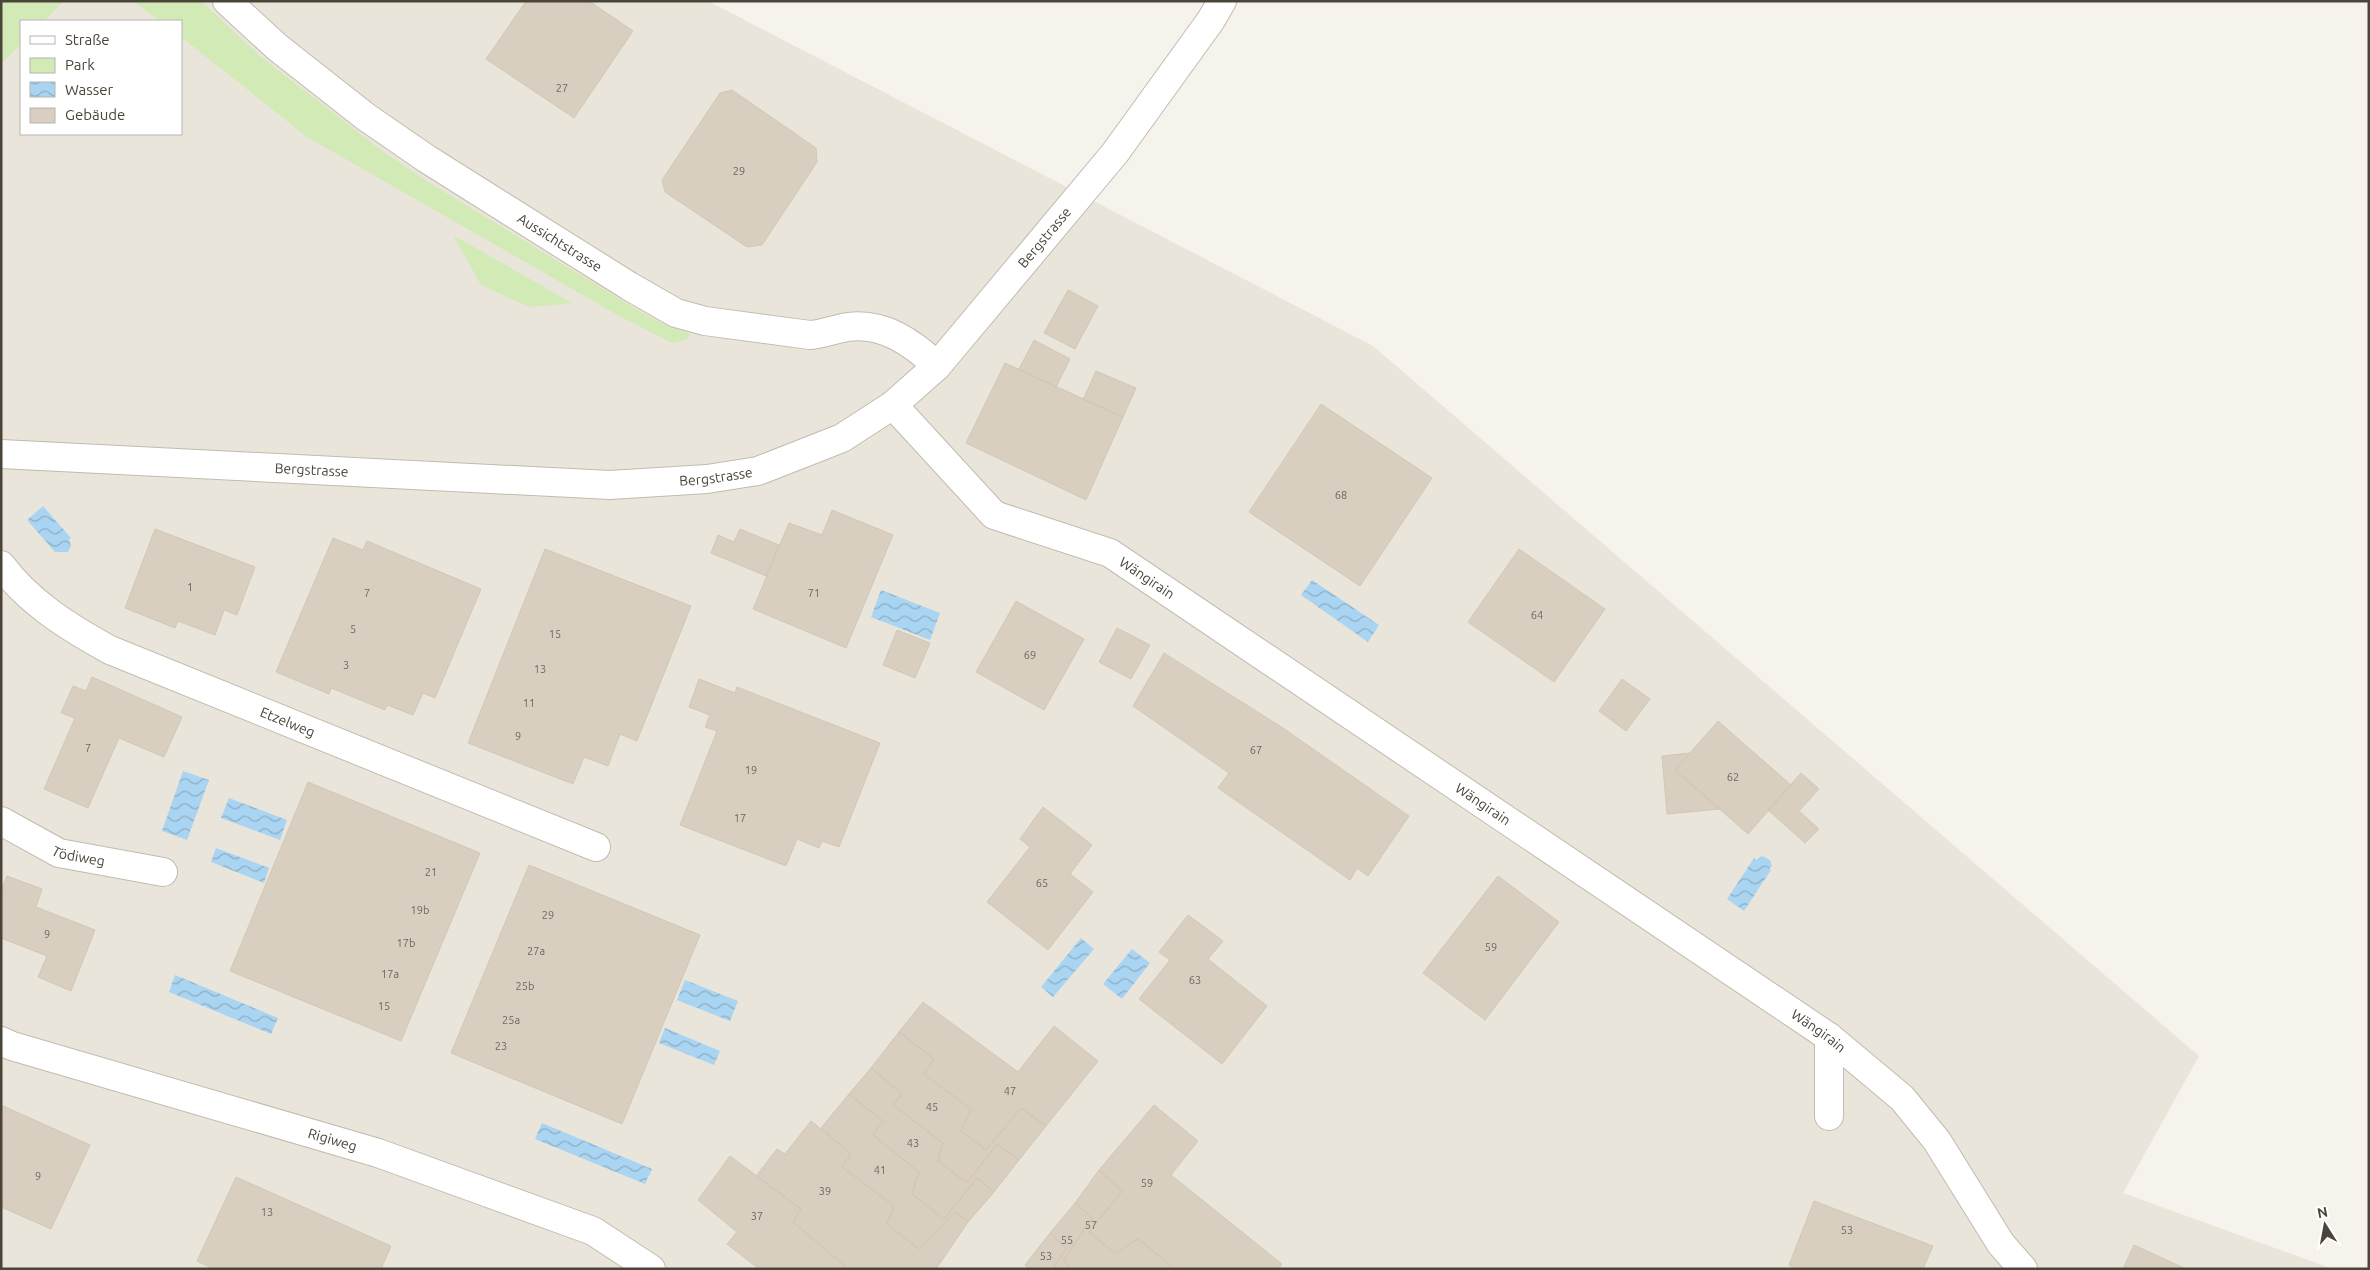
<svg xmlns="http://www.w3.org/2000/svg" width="2370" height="1270" font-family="Ubuntu,sans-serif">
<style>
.residential{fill:#eae5da;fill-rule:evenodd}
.green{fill:#d2eab5}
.water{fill:url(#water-waves)}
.building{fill:#d8cfc1;stroke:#d3c7b4}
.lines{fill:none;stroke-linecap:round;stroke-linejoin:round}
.minor-casing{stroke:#c2bbae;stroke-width:30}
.minor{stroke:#fff;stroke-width:28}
.labels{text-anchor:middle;stroke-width:4;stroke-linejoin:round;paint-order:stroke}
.number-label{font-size:11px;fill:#6e675b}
.street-label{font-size:14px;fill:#4b4439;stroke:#fff}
</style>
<defs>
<pattern id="water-waves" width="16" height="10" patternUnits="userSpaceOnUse" patternTransform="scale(1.25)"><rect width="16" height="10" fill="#a9d4f2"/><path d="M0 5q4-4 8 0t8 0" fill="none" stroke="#8caec5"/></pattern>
</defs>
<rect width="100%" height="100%" fill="#f6f3ec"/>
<path class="residential" d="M 1,1 L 708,1 L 1373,346 L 2199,1056 L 2123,1193 L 2333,1269 L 1,1269 ZM 21,21 L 181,21 L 181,134 L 21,134 Z"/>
<path class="green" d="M 1,1 L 64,1 L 44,21 L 21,21 L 21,44 L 1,64 Z
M 133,1 L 201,1 L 260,56 L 382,151 L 428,182 L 636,309 L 661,323 L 690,334 L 686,340 L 672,343 L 621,317 L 307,137 L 181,37 L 181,21 L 160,21 Z
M 453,235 L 572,303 L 529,307 L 481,285 Z"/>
<path class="water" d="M 43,506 L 71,538 L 69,539 L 71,546 L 68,552 L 55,552 L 27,520 Z
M 1312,580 L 1379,625 L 1368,642 L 1301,595 Z
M 881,590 L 940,613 L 930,640 L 871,617 Z
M 183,771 L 209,780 L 187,840 L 162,831 Z
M 229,798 L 287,820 L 280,840 L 221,818 Z
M 216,848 L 269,868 L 264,883 L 211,862 Z
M 1762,856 L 1770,860 L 1772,866 L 1769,869 L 1771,870 L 1744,911 L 1727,899 L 1754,858 L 1756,860 Z
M 1081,938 L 1094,949 L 1053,997 L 1041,987 Z
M 1132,949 L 1150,963 L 1122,999 L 1103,984 Z
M 175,975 L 278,1018 L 271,1034 L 169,992 Z
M 685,980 L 738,1001 L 730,1021 L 677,1000 Z
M 665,1028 L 720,1051 L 714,1065 L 659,1043 Z
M 542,1123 L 652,1169 L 645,1184 L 535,1139 Z"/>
<path class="building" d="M 526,1 L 589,1 L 633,31 L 574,118 L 486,59 Z
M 732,90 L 816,148 L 817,162 L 762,245 L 747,247 L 665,192 L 662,180 L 720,93 Z
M 1068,290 L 1098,306 L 1075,349 L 1044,333 Z
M 1034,340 L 1070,359 L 1056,387 L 1019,369 Z
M 1005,363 L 1123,417 L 1086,500 L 966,443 Z
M 1096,371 L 1136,388 L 1123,417 L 1083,400 Z
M 1321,404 L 1432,478 L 1360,586 L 1249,512 Z
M 832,510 L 893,535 L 846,648 L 753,609 L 789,523 L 822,535 Z
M 155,529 L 255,567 L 237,615 L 224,610 L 215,635 L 178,621 L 175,628 L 125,608 Z
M 740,529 L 779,545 L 766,576 L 711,553 L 718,535 L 734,542 Z
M 333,538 L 363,550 L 367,541 L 481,589 L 435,698 L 423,693 L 413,715 L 387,705 L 385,710 L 331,688 L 329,694 L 276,672 Z
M 545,549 L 691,606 L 637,741 L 620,734 L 608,766 L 584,757 L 573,784 L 468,743 Z
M 1519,549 L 1605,609 L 1554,682 L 1468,622 Z
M 1016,601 L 1084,639 L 1044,710 L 976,672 Z
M 1117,628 L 1150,645 L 1131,679 L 1099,662 Z
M 897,630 L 930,643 L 915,678 L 883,665 Z
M 1164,653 L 1283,728 L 1409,816 L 1368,876 L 1357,868 L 1350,880 L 1218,788 L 1229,773 L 1133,706 Z
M 92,677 L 182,717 L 164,757 L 119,738 L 88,808 L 44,789 L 75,718 L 61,713 L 73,686 L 86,691 Z
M 699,679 L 735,693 L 737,687 L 880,743 L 839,847 L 822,841 L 819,848 L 797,839 L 786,866 L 680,825 L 717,731 L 705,727 L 710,715 L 689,707 Z
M 1622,679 L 1650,699 L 1626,731 L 1599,711 Z
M 1718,721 L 1791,785 L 1748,834 L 1675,770 Z
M 1690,753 L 1675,770 L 1720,809 L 1667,814 L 1662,756 Z
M 1801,773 L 1819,789 L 1799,811 L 1819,829 L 1805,843 L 1768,810 Z
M 308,782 L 480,853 L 401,1041 L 230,971 Z
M 1043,807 L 1092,845 L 1070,874 L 1093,892 L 1048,950 L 987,902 L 1030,847 L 1020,839 Z
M 529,865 L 700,935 L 622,1124 L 451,1053 Z
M 7,876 L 42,889 L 36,907 L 95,930 L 71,991 L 38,977 L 47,956 L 1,938 L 1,891 Z
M 1498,876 L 1559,922 L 1485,1020 L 1423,973 Z
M 1188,915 L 1223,941 L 1208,959 L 1267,1006 L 1222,1064 L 1139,999 L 1170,960 L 1159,952 Z
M 923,1002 L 1018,1072 L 1054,1026 L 1098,1061 L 1046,1126 L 1021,1108 L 986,1150 L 961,1131 L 971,1109 L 924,1074 L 934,1059 L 899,1032 Z
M 899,1032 L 934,1059 L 924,1074 L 971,1109 L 961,1131 L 986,1150 L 1021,1108 L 1046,1126 L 1019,1160 L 997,1144 L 967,1183 L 938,1161 L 943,1143 L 893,1105 L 902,1094 L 871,1068 Z
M 871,1068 L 902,1094 L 893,1105 L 943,1143 L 938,1161 L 967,1183 L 997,1144 L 1019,1160 L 994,1192 L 977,1178 L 944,1219 L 912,1194 L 919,1172 L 873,1135 L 883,1121 L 849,1094 Z
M 849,1094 L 883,1121 L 873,1135 L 919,1172 L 912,1194 L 944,1219 L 977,1178 L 994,1192 L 968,1222 L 955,1212 L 919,1249 L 887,1224 L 894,1206 L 842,1167 L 851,1154 L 821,1128 Z
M 1,1105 L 90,1145 L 51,1229 L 1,1207 Z
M 1154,1105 L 1198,1141 L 1171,1175 L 1282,1264 L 1278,1269 L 1175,1269 L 1138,1239 L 1115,1253 L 1089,1232 L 1122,1191 L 1099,1170 Z
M 811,1121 L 851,1154 L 842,1167 L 894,1206 L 887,1224 L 919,1249 L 955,1212 L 968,1222 L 936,1269 L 843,1269 L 844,1265 L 793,1222 L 801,1209 L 756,1176 L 777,1149 L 785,1154 Z
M 730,1156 L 801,1209 L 793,1222 L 844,1265 L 843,1269 L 759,1269 L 727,1244 L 737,1232 L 698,1200 Z
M 1099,1170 L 1122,1191 L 1089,1232 L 1115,1253 L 1138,1239 L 1175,1269 L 1072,1269 L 1063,1261 L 1092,1218 L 1075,1203 Z
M 236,1177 L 391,1246 L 381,1269 L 214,1269 L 197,1261 Z
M 1814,1201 L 1933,1246 L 1923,1269 L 1796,1269 L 1789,1265 Z
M 1075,1203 L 1092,1218 L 1063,1261 L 1072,1269 L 1053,1269 L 1066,1248 L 1050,1233 Z
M 1050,1233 L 1066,1248 L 1053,1269 L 1029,1269 L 1025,1265 Z
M 2134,1245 L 2186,1269 L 2123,1269 Z"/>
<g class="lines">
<g class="minor-casing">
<g id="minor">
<path id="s1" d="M 227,1 L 277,47 L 366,117 L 427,159 L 629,286 L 676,313 L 705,321 L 810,335 C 823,334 835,329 848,327 C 883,322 913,343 937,366"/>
<path id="s2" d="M 893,405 L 994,515 L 1110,553 L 1829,1037 L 1902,1098 L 1937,1141 L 2001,1244 L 2023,1269"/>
<path id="s3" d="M 1,454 L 610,485 L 707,479 L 758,471 L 842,438 L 893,405 L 937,366 L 1115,153 L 1211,20 L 1222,1"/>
<path id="s4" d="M 1,565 C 29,603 70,628 110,650 L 596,847"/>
<path id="s5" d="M 1,821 L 59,853 L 163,872"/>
<path id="s6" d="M 1,1041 L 12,1046 L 378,1153 L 593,1231 L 651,1269"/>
<path d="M 1829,1116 L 1829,1037"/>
</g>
</g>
<use href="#minor" class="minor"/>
</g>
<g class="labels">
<g class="number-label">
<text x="562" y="92">27</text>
<text x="739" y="175">29</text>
<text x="1341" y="499">68</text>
<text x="190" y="591">1</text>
<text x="367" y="597">7</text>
<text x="814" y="597">71</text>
<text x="1537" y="619">64</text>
<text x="353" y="633">5</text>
<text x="555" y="638">15</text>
<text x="1030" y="659">69</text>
<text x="346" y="669">3</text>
<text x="540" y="673">13</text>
<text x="529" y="707">11</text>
<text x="518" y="740">9</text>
<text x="88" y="752">7</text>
<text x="1256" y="754">67</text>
<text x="751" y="774">19</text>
<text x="1733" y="781">62</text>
<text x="740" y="822">17</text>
<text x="431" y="876">21</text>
<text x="1042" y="887">65</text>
<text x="420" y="914">19b</text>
<text x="548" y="919">29</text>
<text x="47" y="938">9</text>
<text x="406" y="947">17b</text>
<text x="1491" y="951">59</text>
<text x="536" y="955">27a</text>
<text x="390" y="978">17a</text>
<text x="1195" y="984">63</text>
<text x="525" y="990">25b</text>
<text x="384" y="1010">15</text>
<text x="511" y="1024">25a</text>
<text x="501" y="1050">23</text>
<text x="1010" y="1095">47</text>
<text x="932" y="1111">45</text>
<text x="913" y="1147">43</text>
<text x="880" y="1174">41</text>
<text x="38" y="1180">9</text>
<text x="1147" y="1187">59</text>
<text x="825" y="1195">39</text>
<text x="267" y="1216">13</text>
<text x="757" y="1220">37</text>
<text x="1091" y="1229">57</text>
<text x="1847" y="1234">53</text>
<text x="1067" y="1244">55</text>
<text x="1046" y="1260">53</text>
</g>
<g class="street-label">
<text dy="5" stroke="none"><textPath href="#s3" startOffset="1136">Bergstrasse</textPath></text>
<text dy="5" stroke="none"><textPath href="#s1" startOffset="412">Aussichtstrasse</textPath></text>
<text dy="5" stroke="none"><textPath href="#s3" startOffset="311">Bergstrasse</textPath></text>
<text dy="5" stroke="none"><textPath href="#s3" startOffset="716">Bergstrasse</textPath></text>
<text dy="5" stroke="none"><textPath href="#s2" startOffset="316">Wängirain</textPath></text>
<text dy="5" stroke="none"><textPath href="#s4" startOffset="331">Etzelweg</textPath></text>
<text dy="5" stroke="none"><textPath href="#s2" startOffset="721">Wängirain</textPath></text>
<text dy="5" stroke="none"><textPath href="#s5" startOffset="86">Tödiweg</textPath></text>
<text dy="5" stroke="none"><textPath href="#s2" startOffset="1126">Wängirain</textPath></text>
<text dy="5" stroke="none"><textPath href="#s6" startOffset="346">Rigiweg</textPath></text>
</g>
</g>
<rect width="2370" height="1270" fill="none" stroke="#4b4439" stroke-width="5"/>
<rect x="20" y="20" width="162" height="115" fill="#ffffff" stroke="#b7b4b0"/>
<rect x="30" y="36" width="25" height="8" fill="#ffffff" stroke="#b7b4b0"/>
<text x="65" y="45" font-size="15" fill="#4b4439">Straße</text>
<rect x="30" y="58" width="25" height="15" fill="#d2eab5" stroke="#b7b4b0"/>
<text x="65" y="70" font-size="15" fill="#4b4439">Park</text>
<rect x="30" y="82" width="25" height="15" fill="url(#water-waves)" stroke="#b7b4b0"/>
<text x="65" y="95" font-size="15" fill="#4b4439">Wasser</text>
<rect x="30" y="108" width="25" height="15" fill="#d8cfc1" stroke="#b7b4b0"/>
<text x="65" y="120" font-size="15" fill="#4b4439">Gebäude</text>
<g transform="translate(2325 1225) rotate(349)" stroke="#ffffff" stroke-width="4" paint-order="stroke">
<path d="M0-4L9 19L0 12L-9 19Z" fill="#4b4439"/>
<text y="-8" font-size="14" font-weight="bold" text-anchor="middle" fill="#4b4439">N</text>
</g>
</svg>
